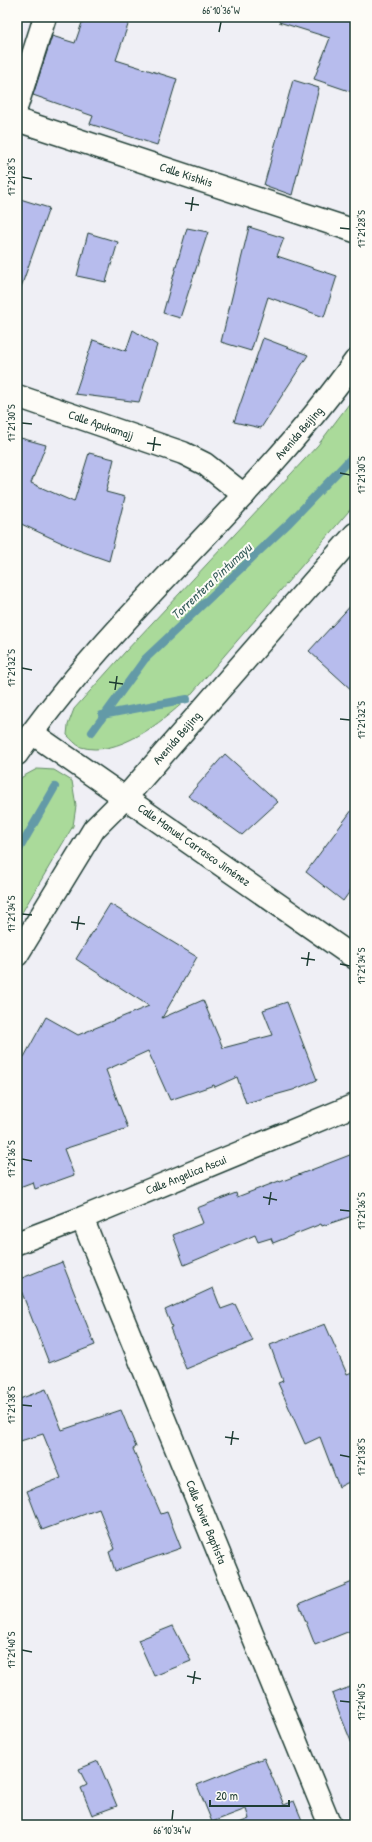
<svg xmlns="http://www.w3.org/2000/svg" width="372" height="1842" font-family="'Patrick Hand',sans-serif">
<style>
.green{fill:#aada9a;stroke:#648c67}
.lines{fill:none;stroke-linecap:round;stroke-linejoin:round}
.stream{stroke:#649aa7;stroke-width:8}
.building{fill:#b7bced;stroke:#1f3d34}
.street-casing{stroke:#1f3d34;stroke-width:25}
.secondary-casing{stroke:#1f3d34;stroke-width:25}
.street{stroke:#fdfcf7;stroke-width:22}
.secondary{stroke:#fdfcf7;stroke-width:22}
.ticks{fill:none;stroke:#1f3d34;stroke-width:1.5}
.labels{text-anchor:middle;stroke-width:4;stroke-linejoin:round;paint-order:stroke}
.street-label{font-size:12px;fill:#1f3d34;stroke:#fdfcf7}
.water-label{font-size:13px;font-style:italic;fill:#365c5a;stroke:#fdfcf7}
.neatline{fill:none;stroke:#1f3d34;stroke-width:1.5}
.ticks-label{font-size:10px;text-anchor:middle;fill:#1f3d34}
</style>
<rect width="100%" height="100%" fill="#efeff5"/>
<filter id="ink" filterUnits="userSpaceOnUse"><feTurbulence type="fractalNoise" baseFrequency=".025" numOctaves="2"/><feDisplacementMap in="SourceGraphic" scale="8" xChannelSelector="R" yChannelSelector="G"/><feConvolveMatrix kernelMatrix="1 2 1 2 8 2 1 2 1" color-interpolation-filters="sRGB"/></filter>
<g filter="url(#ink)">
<path class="green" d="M 355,396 L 355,504 L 187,699 C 162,722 117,758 81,747 C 76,745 71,739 67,735 L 68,725 L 74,709 L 125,652 L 318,445 Z
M 37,769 L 54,770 L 72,781 L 76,806 L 73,826 L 17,921 L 17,783 L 22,777 Z"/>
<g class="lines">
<path class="stream" d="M 102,715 L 187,699
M 92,732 L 145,659 L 289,523 L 355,454
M 17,853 L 55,787"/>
</g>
<path class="building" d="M 84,17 L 111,17 L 129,22 L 116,60 L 177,79 L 157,145 L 90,124 L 93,116 L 33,95 L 52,36 L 75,43 Z
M 280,17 L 355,17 L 355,93 L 314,79 L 330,38 L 279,22 Z
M 293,80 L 319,88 L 292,195 L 264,185 Z
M 17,198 L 49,208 L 20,290 L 17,289 Z
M 249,227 L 284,238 L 277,256 L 337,276 L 324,317 L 268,297 L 251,351 L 221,342 Z
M 187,228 L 208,232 L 180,318 L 163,313 Z
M 88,233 L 118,242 L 106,282 L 77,276 Z
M 133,330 L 157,345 L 139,402 L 75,394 L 93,340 L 126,351 Z
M 263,338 L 308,355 L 261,428 L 234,422 Z
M 17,437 L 46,445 L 31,483 L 74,502 L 89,453 L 114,459 L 106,492 L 125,497 L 109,561 L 75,549 L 17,522 Z
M 355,601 L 355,693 L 309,651 Z
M 225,754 L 278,802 L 242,835 L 188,796 Z
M 355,806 L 355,884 L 343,901 L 306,872 Z
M 110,904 L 197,957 L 162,1018 L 203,1000 L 223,1048 L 273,1035 L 263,1010 L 287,1002 L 317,1080 L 293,1090 L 246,1103 L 237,1077 L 215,1087 L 214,1085 L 170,1100 L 148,1051 L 106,1070 L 128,1128 L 64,1149 L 74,1175 L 35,1189 L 33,1182 L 17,1188 L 17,1053 L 24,1057 L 46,1017 L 78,1035 L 149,1006 L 76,959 Z
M 355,1153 L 355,1215 L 322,1226 L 321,1224 L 273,1243 L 271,1238 L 258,1242 L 255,1235 L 184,1265 L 173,1235 L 203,1223 L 197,1208 L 236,1193 L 237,1197 L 279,1181 L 280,1182 Z
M 62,1262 L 95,1345 L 49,1363 L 17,1280 Z
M 213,1288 L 221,1309 L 235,1304 L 253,1341 L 186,1369 L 170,1328 L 172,1327 L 165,1310 Z
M 325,1324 L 347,1374 L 355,1371 L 355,1479 L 339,1487 L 320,1437 L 305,1444 L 278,1383 L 283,1381 L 270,1345 Z
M 46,1389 L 62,1430 L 121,1410 L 136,1447 L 133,1449 L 161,1514 L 167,1512 L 181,1548 L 115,1571 L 109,1552 L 115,1549 L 99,1509 L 42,1530 L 27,1491 L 61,1478 L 43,1434 L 17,1442 L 17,1400 Z
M 355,1581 L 355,1629 L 315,1645 L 299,1604 Z
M 173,1626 L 191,1661 L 154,1676 L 138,1640 Z
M 355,1685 L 355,1749 L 354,1749 L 332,1694 Z
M 264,1758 L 284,1805 L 294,1801 L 304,1825 L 237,1825 L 237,1824 L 249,1819 L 246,1809 L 212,1822 L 197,1785 Z
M 98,1761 L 117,1806 L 92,1815 L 81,1788 L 87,1785 L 79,1769 Z"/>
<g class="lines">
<g class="street-casing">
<path id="street" d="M 17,105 L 45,17
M 17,120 L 355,231
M 17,396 L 183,453 L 205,464 L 244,495
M 32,733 L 355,958
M 82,1218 L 330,1825
M 17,1243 L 82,1218 L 355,1105"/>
</g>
<g class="secondary-casing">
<path id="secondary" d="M 17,754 C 116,611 255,502 355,361
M 17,955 L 94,829 L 126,797 L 355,534"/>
</g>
<use href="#street" class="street"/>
<use href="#secondary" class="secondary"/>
</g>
</g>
<path class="ticks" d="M 219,32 L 221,22M 22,177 L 32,179M 185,203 L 199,205M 191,211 L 193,197M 340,228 L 350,229M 22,423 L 32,424M 147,443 L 161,445M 153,451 L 155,437M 340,473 L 350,475M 22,668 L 32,670M 109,682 L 123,684M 115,690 L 117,676M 340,719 L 350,720M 22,914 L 32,915M 71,922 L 85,924M 77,930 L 79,916M 301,958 L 315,960M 340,964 L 350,966M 307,966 L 309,952M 22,1159 L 32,1161M 263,1197 L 277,1200M 269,1205 L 271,1192M 340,1210 L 350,1211M 22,1405 L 32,1406M 225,1437 L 239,1439M 231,1445 L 233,1431M 340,1455 L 350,1457M 22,1650 L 32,1652M 187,1676 L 201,1679M 193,1684 L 195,1671M 340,1701 L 350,1702M 172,1820 L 173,1810"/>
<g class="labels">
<g class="street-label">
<text transform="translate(186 175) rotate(18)" y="4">Calle Kishkis</text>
<text transform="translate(101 425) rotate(19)" y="4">Calle Apukamajj</text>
<text transform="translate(299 433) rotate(-49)" y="4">Avenida Beijing</text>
<text transform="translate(177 738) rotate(-49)" y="4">Avenida Beijing</text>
<text transform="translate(194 845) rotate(35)" y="4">Calle Manuel Carrasco Jiménez</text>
<text transform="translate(186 1175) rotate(-22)" y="4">Calle Angelica Ascui</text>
<text transform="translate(206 1522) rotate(68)" y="4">Calle Javier Baptista</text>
</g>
<g class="water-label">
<text transform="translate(211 581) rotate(-43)" y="5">Torrentera Pintumayu</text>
</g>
</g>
<rect width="372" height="1842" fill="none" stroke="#fdfcf7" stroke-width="44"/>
<path d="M210 1800v6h79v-6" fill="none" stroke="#1f3d34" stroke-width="2"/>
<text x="216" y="1800" font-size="12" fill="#1f3d34" stroke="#fdfcf7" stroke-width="3" paint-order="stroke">20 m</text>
<rect x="22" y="22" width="328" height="1798" class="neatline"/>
<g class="ticks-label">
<text x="221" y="14">66°10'36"W</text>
<text transform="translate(11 177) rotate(-90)" y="4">17°21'28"S</text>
<text transform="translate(361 229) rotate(-90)" y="4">17°21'28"S</text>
<text transform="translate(11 423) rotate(-90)" y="4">17°21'30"S</text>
<text transform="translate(361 475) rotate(-90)" y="4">17°21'30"S</text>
<text transform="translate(11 668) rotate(-90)" y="4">17°21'32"S</text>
<text transform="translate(361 720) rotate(-90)" y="4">17°21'32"S</text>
<text transform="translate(11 914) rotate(-90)" y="4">17°21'34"S</text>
<text transform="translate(361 966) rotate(-90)" y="4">17°21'34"S</text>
<text transform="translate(11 1159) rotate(-90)" y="4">17°21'36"S</text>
<text transform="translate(361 1211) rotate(-90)" y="4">17°21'36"S</text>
<text transform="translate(11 1405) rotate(-90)" y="4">17°21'38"S</text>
<text transform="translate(361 1457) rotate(-90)" y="4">17°21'38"S</text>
<text transform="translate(11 1650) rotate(-90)" y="4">17°21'40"S</text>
<text transform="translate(361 1702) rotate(-90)" y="4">17°21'40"S</text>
<text x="172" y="1834">66°10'34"W</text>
</g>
</svg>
